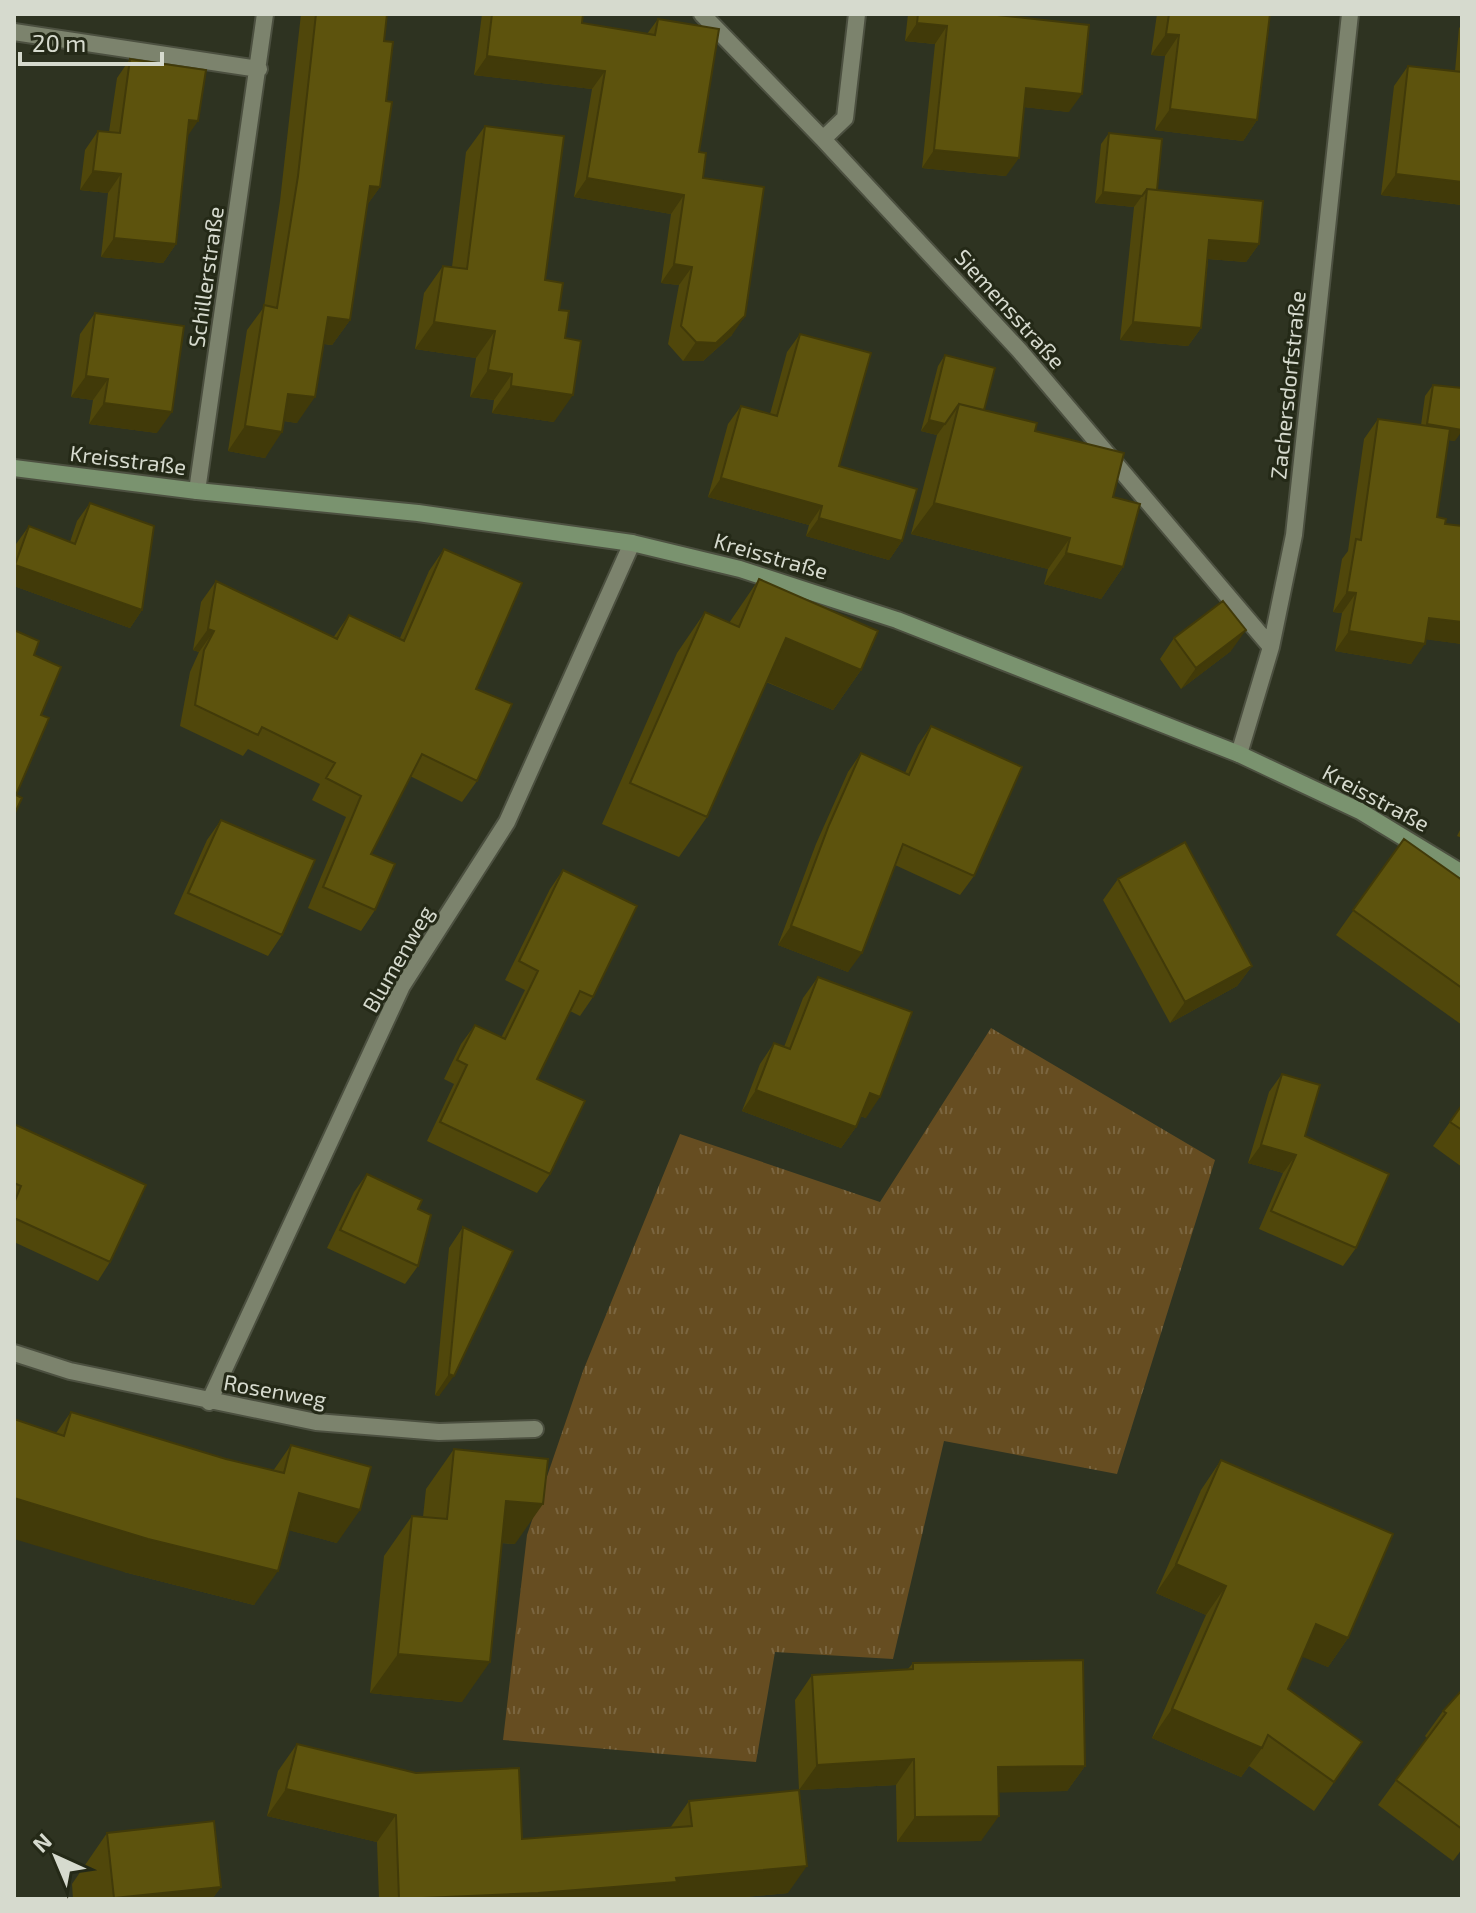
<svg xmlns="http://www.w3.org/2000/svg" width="1476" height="1913" font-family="'Exo 2',sans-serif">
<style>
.grass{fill:url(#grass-tufts)}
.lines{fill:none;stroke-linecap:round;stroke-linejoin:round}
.street-casing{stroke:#4c5040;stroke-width:20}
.secondary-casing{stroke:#4c5040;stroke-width:20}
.street{stroke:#7c836d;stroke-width:16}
.secondary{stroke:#7a936f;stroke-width:16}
.wall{fill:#50470b}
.shaded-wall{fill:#413a09}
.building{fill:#5d530d;stroke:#413a09;stroke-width:2}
.labels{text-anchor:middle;stroke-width:6;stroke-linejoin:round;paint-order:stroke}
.street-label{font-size:22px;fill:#d6dace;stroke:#242917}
</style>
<defs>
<pattern id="grass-tufts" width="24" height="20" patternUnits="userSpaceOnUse" patternTransform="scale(2)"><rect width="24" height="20" fill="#664d21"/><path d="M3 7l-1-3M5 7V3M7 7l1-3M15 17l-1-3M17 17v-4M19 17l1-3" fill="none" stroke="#7b6640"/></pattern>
</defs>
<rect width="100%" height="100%" fill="#2e3321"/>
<path class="grass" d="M 991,1028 L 1215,1160 L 1117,1474 L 944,1441 L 893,1659 L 775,1652 L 756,1762 L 503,1740 L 527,1535 L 583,1371 L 680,1134 L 880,1202 Z"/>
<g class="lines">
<g class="street-casing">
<path id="street" d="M 702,14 L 823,139 L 1019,350 L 1271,647
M 14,32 L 259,69
M 823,139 L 845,118 L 857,14
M 197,491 L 265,14
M 1239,754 L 1271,647 L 1294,535 L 1350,14
M 14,1353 L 70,1371 L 316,1422 L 439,1432 L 535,1429
M 209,1402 L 402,986 L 507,822 L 632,543"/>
</g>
<g class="secondary-casing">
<path id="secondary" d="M 14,468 L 197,491 L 418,513 L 632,543 L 740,569 L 897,620 L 1239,754 L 1360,811 L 1462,873"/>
</g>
<use href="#street" class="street"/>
<use href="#secondary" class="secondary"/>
</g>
<path class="wall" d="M 301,14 L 387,14 L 384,41 L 386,101 L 380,187 L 367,205 L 350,320 L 332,345 L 324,344 L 297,423 L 284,421 L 265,458 L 228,451 L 247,330 L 264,307 L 280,201 Z
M 482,14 L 583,14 L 582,23 L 647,34 L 658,19 L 699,152 L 732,335 L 703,361 L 683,361 L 668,344 L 679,285 L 661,283 L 671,214 L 574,197 L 592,89 L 474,75 Z
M 908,14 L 988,14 L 1069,112 L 1024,107 L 1006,176 L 922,168 L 935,44 L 905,41 Z
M 1157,14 L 1270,14 L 1257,120 L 1243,141 L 1155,130 L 1165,56 L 1151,55 Z
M 1462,25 L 1462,205 L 1381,195 L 1394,86 L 1408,66 L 1455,71 L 1459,28 Z
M 130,59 L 187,137 L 176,244 L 163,263 L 101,257 L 108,193 L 80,190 L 85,150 L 98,131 L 109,132 L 117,78 Z
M 485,126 L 545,280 L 559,310 L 554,422 L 492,413 L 494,400 L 470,397 L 476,358 L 415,349 L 424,293 L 443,266 L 452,267 L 466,152 Z
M 1109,133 L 1157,190 L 1259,244 L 1246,262 L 1208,259 L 1201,328 L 1188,346 L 1120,340 L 1134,207 L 1095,203 L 1101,144 Z
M 95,313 L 157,433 L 89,424 L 93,400 L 71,397 L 80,334 Z
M 800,334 L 839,466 L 902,541 L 889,560 L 806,536 L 809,525 L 708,497 L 728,424 L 741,406 L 770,414 L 787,352 Z
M 945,355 L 984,410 L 1035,431 L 1113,497 L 1123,567 L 1101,599 L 1044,584 L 1048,569 L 911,534 L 937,435 L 921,431 L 938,366 Z
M 1433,385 L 1455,441 L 1448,440 L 1437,517 L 1445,524 L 1462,644 L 1426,639 L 1411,664 L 1335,651 L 1342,613 L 1333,612 L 1342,559 L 1348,551 L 1364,439 L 1378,419 L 1421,425 L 1425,396 Z
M 90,503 L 142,610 L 130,628 L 14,586 L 14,550 L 16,544 L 29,526 L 70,542 L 77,521 Z
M 444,549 L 476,689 L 477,781 L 462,802 L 410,776 L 371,854 L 375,910 L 361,931 L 308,908 L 346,817 L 312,800 L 320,784 L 248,749 L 243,756 L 180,726 L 190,672 L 199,652 L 193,650 L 201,602 L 216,581 L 333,638 L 349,615 L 400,638 L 429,571 Z
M 759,579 L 861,670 L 833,710 L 766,682 L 707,817 L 679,857 L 602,824 L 677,653 L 705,612 L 729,623 Z
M 1174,638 L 1231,651 L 1181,689 L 1160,659 Z
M 931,726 L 974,876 L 960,895 L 895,865 L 848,972 L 778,945 L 816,844 L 848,772 L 861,753 L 905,773 L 918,745 Z
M 221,820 L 282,935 L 268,956 L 174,914 L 207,840 Z
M 1462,826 L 1462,838 L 1457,836 Z
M 1404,839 L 1462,880 L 1462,1025 L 1336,935 Z
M 563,870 L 593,997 L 580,1016 L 570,1011 L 537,1079 L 550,1174 L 537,1193 L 427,1141 L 454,1084 L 444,1079 L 461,1044 L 475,1025 L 501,1038 L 525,990 L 505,980 L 550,889 Z
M 1118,879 L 1252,966 L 1237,986 L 1170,1023 L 1103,900 Z
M 818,977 L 866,1118 L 860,1116 L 856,1127 L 841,1148 L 742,1111 L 760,1064 L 774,1043 L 784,1047 L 803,998 Z
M 1282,1074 L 1305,1136 L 1356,1248 L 1343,1266 L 1259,1229 L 1283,1173 L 1248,1163 L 1269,1092 Z
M 1462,1105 L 1462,1167 L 1433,1146 Z
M 14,1124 L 110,1262 L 98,1281 L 14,1242 Z
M 367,1174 L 418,1209 L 418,1266 L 405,1284 L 327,1248 L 354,1192 Z
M 463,1227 L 513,1251 L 439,1396 L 435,1395 L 449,1248 Z
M 71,1412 L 226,1459 L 273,1471 L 291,1445 L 337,1543 L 289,1530 L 254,1605 L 124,1572 L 56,1433 Z
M 454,1449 L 515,1544 L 501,1543 L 462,1702 L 370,1693 L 384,1556 L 412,1516 L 423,1517 L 426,1489 Z
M 1221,1460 L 1348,1638 L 1328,1667 L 1302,1656 L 1288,1689 L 1362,1742 L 1314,1811 L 1249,1766 L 1241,1777 L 1152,1738 L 1206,1615 L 1156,1593 L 1201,1490 Z
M 913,1663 L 1085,1766 L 1067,1791 L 999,1792 L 981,1841 L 897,1842 L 896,1785 L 799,1790 L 795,1700 L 812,1675 L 908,1669 Z
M 1462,1690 L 1462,1849 L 1453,1861 L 1378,1805 L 1427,1738 L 1425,1736 L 1443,1711 Z
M 297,1744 L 522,1839 L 670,1828 L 689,1801 L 788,1893 L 723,1899 L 379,1899 L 377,1842 L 267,1816 L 278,1771 Z
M 107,1833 L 221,1887 L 212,1899 L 73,1899 L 72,1884 Z"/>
<path class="shaded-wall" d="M 917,23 L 947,26 L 935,44 L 905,41 Z
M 1166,34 L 1179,35 L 1165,56 L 1151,55 Z
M 487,56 L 605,71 L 592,89 L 474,75 Z
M 1026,88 L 1082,94 L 1069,112 L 1013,106 Z
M 1170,109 L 1257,120 L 1243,141 L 1155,130 Z
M 189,120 L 198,121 L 185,140 Z
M 934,150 L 1019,158 L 1006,176 L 922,168 Z
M 93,171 L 121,174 L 108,193 L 80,190 Z
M 1396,174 L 1462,182 L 1462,205 L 1381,195 Z
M 587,178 L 684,195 L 671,214 L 574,197 Z
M 370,186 L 380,187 L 362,212 Z
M 1103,192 L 1142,196 L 1134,207 L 1095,203 Z
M 114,238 L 176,244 L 163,263 L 101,257 Z
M 1209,240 L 1259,244 L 1246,262 L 1197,258 Z
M 674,264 L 692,267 L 679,285 L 661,283 Z
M 745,316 L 732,335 L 703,361 L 683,361 L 696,342 Z
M 328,317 L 350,320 L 332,345 L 310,342 Z
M 434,322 L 495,331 L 476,358 L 415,349 Z
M 1133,322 L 1201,328 L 1188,346 L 1120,340 Z
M 488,370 L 512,374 L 494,400 L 470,397 Z
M 86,376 L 108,379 L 93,400 L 71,397 Z
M 511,386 L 573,395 L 554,422 L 492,413 Z
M 288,394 L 315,397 L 297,423 L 271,419 Z
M 104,403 L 172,412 L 157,433 L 89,424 Z
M 929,420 L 945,424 L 937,435 L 921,431 Z
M 1427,424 L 1462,430 L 1462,431 L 1455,441 L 1419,435 Z
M 245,426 L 282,432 L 265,458 L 228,451 Z
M 721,478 L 822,506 L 809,525 L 708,497 Z
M 934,503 L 1070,538 L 1048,569 L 911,534 Z
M 819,518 L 902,541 L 889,560 L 806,536 Z
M 1066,553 L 1123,567 L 1101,599 L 1044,584 Z
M 15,565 L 142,610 L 130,628 L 14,586 L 14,566 Z
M 1347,592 L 1356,593 L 1342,613 L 1333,612 Z
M 1429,618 L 1462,622 L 1462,644 L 1415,638 Z
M 208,629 L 214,631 L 199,652 L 193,650 Z
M 1246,630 L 1231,651 L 1181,689 L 1196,668 Z
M 1349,631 L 1425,644 L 1411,664 L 1335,651 Z
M 786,638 L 861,670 L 833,710 L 758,678 Z
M 791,926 L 862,953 L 848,972 L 778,945 Z
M 1252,966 L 1237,986 L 1170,1023 L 1185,1002 Z
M 756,1090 L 856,1127 L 841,1148 L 742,1111 Z
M 870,1093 L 880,1097 L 866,1118 L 855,1114 Z
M 1261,1145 L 1296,1155 L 1283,1173 L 1248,1163 Z
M 449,1374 L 454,1376 L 439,1396 L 435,1395 Z
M 299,1493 L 360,1510 L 337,1543 L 276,1527 Z
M 14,1498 L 278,1571 L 254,1605 L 124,1572 L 14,1539 Z
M 506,1501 L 543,1504 L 515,1544 L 478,1541 Z
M 1176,1564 L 1226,1586 L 1206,1615 L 1156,1593 Z
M 1316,1624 L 1348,1638 L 1328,1667 L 1295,1654 Z
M 398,1654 L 490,1662 L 462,1702 L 370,1693 Z
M 1172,1709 L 1262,1748 L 1241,1777 L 1152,1738 Z
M 914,1759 L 896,1785 L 799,1790 L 817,1765 Z
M 1085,1766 L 1067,1791 L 980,1793 L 998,1767 Z
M 286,1789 L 396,1815 L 377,1842 L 267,1816 Z
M 999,1816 L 981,1841 L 897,1842 L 915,1817 Z
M 807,1866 L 788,1893 L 723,1899 L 419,1899 L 676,1878 Z
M 221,1887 L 212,1899 L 113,1899 L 114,1898 Z"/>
<path class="building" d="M 316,14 L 387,14 L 384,41 L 393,42 L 386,101 L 392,102 L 380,187 L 370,186 L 350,320 L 328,317 L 315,397 L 288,394 L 282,432 L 245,426 L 264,305 L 277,308 L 298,176 Z
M 492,14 L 583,14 L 582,23 L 655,35 L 658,19 L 719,29 L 699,152 L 706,153 L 703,178 L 764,187 L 745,316 L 716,343 L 696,342 L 681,326 L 692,267 L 674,264 L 684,195 L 587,178 L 605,71 L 487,56 Z
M 918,14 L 988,14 L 1089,25 L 1082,94 L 1026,88 L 1019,158 L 934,150 L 947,26 L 917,23 Z
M 1169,14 L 1270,14 L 1257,120 L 1170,109 L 1179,35 L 1166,34 Z
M 130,59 L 206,70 L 198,121 L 189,120 L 176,244 L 114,238 L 121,174 L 93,171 L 98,131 L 120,133 Z
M 1408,66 L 1462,72 L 1462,182 L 1396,174 Z
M 485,126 L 564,136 L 545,280 L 563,283 L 559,310 L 569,311 L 565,338 L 581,341 L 573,395 L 511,386 L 512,374 L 488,370 L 495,331 L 434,322 L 443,266 L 467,269 Z
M 1109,133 L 1162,139 L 1157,190 L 1147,189 L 1142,196 L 1103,192 Z
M 1147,189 L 1263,201 L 1259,244 L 1209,240 L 1201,328 L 1133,322 Z
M 95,313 L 184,326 L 172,412 L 104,403 L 108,379 L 86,376 Z
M 800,334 L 871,353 L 839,466 L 917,489 L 902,541 L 819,518 L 822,506 L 721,478 L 741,406 L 777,416 Z
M 945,355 L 995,368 L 984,410 L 959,404 L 945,424 L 929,420 Z
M 1433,385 L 1462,388 L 1462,430 L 1427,424 Z
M 959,404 L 1037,423 L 1035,431 L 1124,453 L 1113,497 L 1140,504 L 1123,567 L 1066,553 L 1070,538 L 934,503 Z
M 1378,419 L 1450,429 L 1437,517 L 1446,519 L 1445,524 L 1462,526 L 1462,622 L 1429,618 L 1425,644 L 1349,631 L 1356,593 L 1347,592 L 1356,539 L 1361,540 Z
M 90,503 L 154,526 L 142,610 L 15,565 L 29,526 L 75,544 Z
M 444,549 L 522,583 L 476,689 L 512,704 L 477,781 L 422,754 L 371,854 L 395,864 L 375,910 L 323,887 L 361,796 L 326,778 L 335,763 L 262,727 L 258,735 L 195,705 L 204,650 L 214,631 L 208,629 L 216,581 L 337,639 L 349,615 L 404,641 Z
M 759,579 L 878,631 L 861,670 L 786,638 L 707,817 L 630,783 L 705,612 L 739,627 Z
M 1223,601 L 1246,630 L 1196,668 L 1174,638 Z
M 14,630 L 39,641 L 34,655 L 61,667 L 41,715 L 49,718 L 16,795 L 22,798 L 14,815 Z
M 931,726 L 1022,767 L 974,876 L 903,844 L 862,953 L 791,926 L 829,825 L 861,753 L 909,775 Z
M 221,820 L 315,860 L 282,935 L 188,893 Z
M 1404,839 L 1462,880 L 1462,988 L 1353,910 Z
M 1185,842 L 1252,966 L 1185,1002 L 1118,879 Z
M 563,870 L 637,906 L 593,997 L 580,991 L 537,1079 L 585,1101 L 550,1174 L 440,1122 L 467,1065 L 457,1060 L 475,1025 L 505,1039 L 538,971 L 519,961 Z
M 818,977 L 912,1012 L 880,1097 L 870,1093 L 856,1127 L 756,1090 L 774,1043 L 790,1049 Z
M 1282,1074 L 1320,1085 L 1305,1136 L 1389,1174 L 1356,1248 L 1271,1211 L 1296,1155 L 1261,1145 Z
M 1462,1105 L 1462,1130 L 1450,1122 Z
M 14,1124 L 146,1185 L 110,1262 L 14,1218 L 14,1203 L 21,1186 L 14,1183 Z
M 367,1174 L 422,1200 L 418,1209 L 431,1215 L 418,1266 L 340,1230 Z
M 463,1227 L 513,1251 L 454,1376 L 449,1374 Z
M 71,1412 L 226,1459 L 284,1473 L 291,1445 L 371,1467 L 360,1510 L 299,1493 L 278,1571 L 148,1539 L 14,1498 L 14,1419 L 64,1436 Z
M 454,1449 L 548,1459 L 543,1504 L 506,1501 L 490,1662 L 398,1654 L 412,1516 L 447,1519 Z
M 1221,1460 L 1393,1534 L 1348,1638 L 1316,1624 L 1288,1689 L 1362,1742 L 1334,1782 L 1268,1735 L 1262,1748 L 1172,1709 L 1226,1586 L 1176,1564 Z
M 1083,1660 L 1085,1766 L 998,1767 L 999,1816 L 915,1817 L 914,1759 L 817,1765 L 812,1675 L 913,1669 L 913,1663 Z
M 1462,1690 L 1462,1829 L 1396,1780 L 1446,1713 L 1443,1711 Z
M 297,1744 L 416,1773 L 519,1768 L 522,1839 L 692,1826 L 689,1801 L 799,1790 L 807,1866 L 676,1878 L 677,1882 L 538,1893 L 399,1899 L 396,1815 L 286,1789 Z
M 214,1821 L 221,1887 L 114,1898 L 107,1833 Z"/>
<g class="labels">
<g class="street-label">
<text transform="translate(206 277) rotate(-82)" y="8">Schillerstraße</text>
<text transform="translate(1010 309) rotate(48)" y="8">Siemensstraße</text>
<text transform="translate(1288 385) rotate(-84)" y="8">Zachersdorfstraße</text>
<text transform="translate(128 460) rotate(7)" y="8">Kreisstraße</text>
<text transform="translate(771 556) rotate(16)" y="8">Kreisstraße</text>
<text transform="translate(1376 798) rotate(28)" y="8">Kreisstraße</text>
<text transform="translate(398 959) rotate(-60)" y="8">Blumenweg</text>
<text transform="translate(275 1391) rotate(10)" y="8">Rosenweg</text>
</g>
</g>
<rect width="1476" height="1913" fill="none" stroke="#d6dace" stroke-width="32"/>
<g transform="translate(56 1857) rotate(316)" stroke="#242917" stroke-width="6" paint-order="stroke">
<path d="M0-6L14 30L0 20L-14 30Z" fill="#d6dace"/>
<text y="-12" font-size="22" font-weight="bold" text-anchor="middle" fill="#d6dace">N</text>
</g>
<path d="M20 52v12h142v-12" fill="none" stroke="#d6dace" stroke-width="4"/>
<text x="32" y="52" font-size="24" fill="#d6dace" stroke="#242917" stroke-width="6" paint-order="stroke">20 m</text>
</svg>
